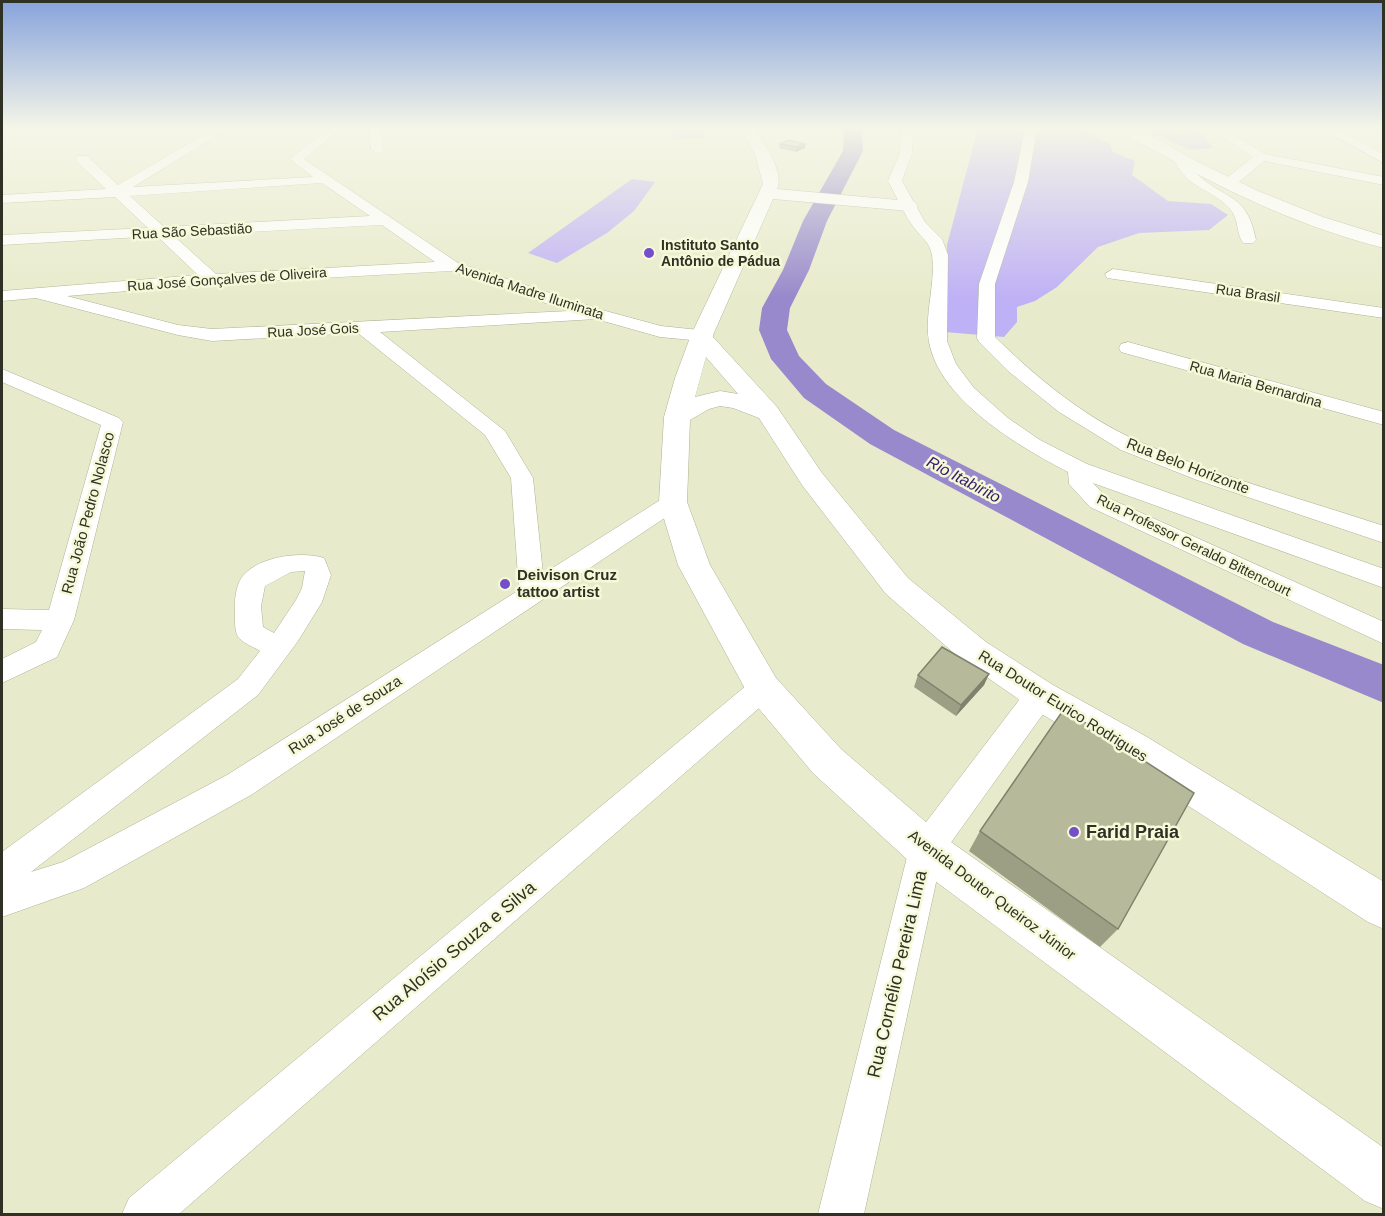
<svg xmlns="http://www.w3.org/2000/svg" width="1385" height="1216" font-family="Arial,sans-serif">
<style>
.green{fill:#bfb1f5}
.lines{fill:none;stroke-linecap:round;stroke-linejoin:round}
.river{fill:#9789cb;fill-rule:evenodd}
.minor-casing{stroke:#afb293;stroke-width:1}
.major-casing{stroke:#afb293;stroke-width:1}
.minor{fill:#fff;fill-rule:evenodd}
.major{fill:#fff;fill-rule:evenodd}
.wall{fill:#9d9f84}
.shaded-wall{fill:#7f826c}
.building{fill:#b6b99a;stroke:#7f826c;stroke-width:1.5}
.poi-dot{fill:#744fc9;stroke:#f5f9d8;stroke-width:2}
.labels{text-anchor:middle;stroke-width:5;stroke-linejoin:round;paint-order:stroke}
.far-street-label{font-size:14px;fill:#303125;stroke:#f5f9d8}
.far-poi-label{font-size:14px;font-weight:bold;fill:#303125;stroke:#f5f9d8;text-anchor:start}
.street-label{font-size:15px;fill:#303125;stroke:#f5f9d8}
.poi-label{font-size:15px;font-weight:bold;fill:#303125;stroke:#f5f9d8;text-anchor:start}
.water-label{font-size:16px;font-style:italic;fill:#361b6a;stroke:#f5f9d8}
.near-poi-label{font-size:18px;font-weight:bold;fill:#303125;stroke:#f5f9d8;text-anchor:start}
.near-street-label{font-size:18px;fill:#303125;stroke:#f5f9d8}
</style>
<rect width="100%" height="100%" fill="#e8ebcb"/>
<path class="green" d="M 668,128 L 700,128 L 706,138 L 674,139 Z
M 978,128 L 1077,128 L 1109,143 L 1113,152 L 1135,161 L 1132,175 L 1168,201 L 1211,204 L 1228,215 L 1209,230 L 1139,233 L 1098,247 L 1057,287 L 1035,301 L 1017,307 L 1017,322 L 1004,337 L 945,332 L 947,245 Z
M 1143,128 L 1196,128 L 1213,148 L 1191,150 Z
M 632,179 L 655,182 L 634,211 L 607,233 L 557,263 L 528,253 Z"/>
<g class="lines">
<path class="river" d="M 844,128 L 862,128 L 863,151 L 827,221 L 809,270 L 790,308 L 787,330 L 799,356 L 826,384 L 894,430 L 1273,622 L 1384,665 L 1384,703 L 1243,644 L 870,444 L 804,398 L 771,359 L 759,330 L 762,308 L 783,270 L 803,221 L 843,151 Z"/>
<g class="minor-casing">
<path id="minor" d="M 215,128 L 229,128 L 133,187 L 313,177 L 290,159 L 329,128 L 342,128 L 304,159 L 458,263 L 602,310 L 661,326 L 709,331 L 711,335 L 709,339 L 702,341 L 660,337 L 596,319 L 380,332 L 505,431 L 533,478 L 543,574 L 665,497 L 673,494 L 681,497 L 685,502 L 681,507 L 251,795 L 84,888 L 2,917 L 2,852 L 238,679 L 260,651 C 254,647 245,644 240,639 C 234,633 235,621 235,612 C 234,602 236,585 242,577 C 258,556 302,551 324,558 L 331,575 L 322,602 L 298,641 L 258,695 L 31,872 L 63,862 L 227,775 L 519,590 L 511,478 L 485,435 L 358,333 L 212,341 L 178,335 L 36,298 L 2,301 L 2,291 L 198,275 L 157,236 L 2,245 L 2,235 L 148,228 L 115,197 L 2,203 L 2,195 L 106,189 L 77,162 L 76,159 L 77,156 L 87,156 L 118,185 ZM 322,183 L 370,216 L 164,227 L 130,196 ZM 382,225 L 435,262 L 216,274 L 174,236 ZM 451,271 L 569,311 L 212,329 L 178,325 L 67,296 L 212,284 ZM 291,572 L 305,571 L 302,588 L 296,600 L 274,633 L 263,627 L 261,606 L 265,586 Z
M 369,128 L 381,128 L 383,149 L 381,152 L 377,153 L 371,149 Z
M 901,128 L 913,128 L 912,153 L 902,181 L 925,222 L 942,239 L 948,255 L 947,341 L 956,364 L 974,388 L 1008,418 L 1040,440 L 1087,464 L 1384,569 L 1384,588 L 1093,483 L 1106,497 L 1384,622 L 1384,644 L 1090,507 L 1069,484 L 1068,472 C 1020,447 940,401 929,342 C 924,314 936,283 932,255 C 930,241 919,236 912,225 C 903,212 896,195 888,181 L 900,153 Z
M 1022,128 L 1034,128 L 1036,134 L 1028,182 L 995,284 L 995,337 C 1037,378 1084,417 1138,441 C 1217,476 1302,499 1384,526 L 1384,543 L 1197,480 L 1121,450 L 1059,412 L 1008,371 L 979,342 L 977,338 L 979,284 L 1014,182 L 1024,134 Z
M 1209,128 L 1223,128 L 1265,154 L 1384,177 L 1384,185 L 1264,161 L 1233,187 L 1223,187 L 1221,184 L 1223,181 L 1253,157 Z
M 1320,128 L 1334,128 L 1384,154 L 1384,163 Z
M 1181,156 L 1186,157 C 1189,162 1191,169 1196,173 C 1225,201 1247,192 1256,240 L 1253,243 L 1243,243 C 1236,233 1239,219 1230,209 C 1210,187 1190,191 1174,160 Z
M 1113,269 L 1384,308 L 1384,318 L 1107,278 L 1105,274 Z
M 1128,342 L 1384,412 L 1384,425 L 1121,352 L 1119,348 L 1121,344 Z
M 2,369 L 119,418 L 123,422 L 74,620 L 57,657 L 2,683 L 2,659 L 36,642 L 42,630 L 2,629 L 2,609 L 49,610 L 101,425 L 2,382 Z
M 763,676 L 773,680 L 778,688 L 773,696 L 179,1214 L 122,1214 L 129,1198 L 753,680 Z
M 1040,683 L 1051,687 L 1055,695 L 1051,703 L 942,855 L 864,1214 L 818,1214 L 909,849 L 914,838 L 1029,687 Z"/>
</g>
<g class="major-casing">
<path id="major" d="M 739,128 L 753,128 C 763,141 785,172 777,189 L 909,201 L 915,202 L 918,206 L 915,210 L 909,211 L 773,199 L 713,335 L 713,337 L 777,407 L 822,473 L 908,578 L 986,642 L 1053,685 L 1147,737 L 1384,882 L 1384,929 L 1368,922 L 1119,761 L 1027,705 L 962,660 L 886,594 L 802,485 L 759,418 L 733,408 L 720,406 L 709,409 L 690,420 L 687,502 L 710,565 L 776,678 L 841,749 L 941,835 L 1384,1148 L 1384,1209 L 1365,1201 L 911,863 L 813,773 L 750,698 L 678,565 L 659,502 L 664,417 L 675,378 L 691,335 L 763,184 L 755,154 ZM 706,357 L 738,394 L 720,391 L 695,397 Z
M 1121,128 L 1138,128 L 1194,160 L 1258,191 L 1323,217 L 1384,236 L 1384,248 C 1306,228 1232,195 1163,155 C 1150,148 1130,140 1121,128 Z"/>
</g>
<use href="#minor" class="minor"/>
<use href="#major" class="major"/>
</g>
<path class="wall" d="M 780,144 L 805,148 L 796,152 L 779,148 Z
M 989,674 L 984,685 L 956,716 L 914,687 L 918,675 Z
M 980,831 L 1118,929 L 1100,947 L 969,851 Z"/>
<path class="shaded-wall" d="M 805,144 L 805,148 L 796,152 L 796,147 Z
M 989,674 L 984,685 L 956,716 L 961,705 Z"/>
<path class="building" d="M 788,140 L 805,144 L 796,147 L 780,144 Z
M 942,647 L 989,674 L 961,705 L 918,675 Z
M 1064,709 L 1194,793 L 1118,929 L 980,831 Z"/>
<linearGradient id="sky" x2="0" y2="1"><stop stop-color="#87a3dc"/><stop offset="0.43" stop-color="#f5f6e8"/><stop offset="1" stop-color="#f5f6e8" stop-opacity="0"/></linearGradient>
<rect width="1385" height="298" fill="url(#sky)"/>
<g class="poi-dot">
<circle cx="649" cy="253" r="6"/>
<circle cx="505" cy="584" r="6"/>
<circle cx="1074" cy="832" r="6"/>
</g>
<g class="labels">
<g class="far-street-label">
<text transform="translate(192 231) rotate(-3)" y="5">Rua São Sebastião</text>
<text transform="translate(227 279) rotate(-4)" y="5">Rua José Gonçalves de Oliveira</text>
<text transform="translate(530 291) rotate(18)" y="5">Avenida Madre Iluminata</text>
<text transform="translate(1248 293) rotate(8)" y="5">Rua Brasil</text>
<text transform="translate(313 330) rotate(-3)" y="5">Rua José Gois</text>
<text transform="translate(1256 384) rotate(16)" y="5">Rua Maria Bernardina</text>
<text transform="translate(1194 545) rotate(26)" y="5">Rua Professor Geraldo Bittencourt</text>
</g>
<g class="far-poi-label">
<text x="661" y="250">Instituto Santo<tspan x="661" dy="16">Antônio de Pádua</tspan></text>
</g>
<g class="street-label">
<text transform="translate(1188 466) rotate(21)" y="5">Rua Belo Horizonte</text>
<text transform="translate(88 513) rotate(-75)" y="5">Rua João Pedro Nolasco</text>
<text transform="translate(1063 706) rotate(32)" y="5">Rua Doutor Eurico Rodrigues</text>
<text transform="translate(345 715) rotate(-33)" y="5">Rua José de Souza</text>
<text transform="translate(992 895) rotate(37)" y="5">Avenida Doutor Queiroz Júnior</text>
</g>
<g class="poi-label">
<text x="517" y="580">Deivison Cruz<tspan x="517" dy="17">tattoo artist</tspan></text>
</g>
<g class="water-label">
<text transform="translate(964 479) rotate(28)" y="6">Rio Itabirito</text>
</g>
<g class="near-poi-label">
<text x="1086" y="838">Farid Praia</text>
</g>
<g class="near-street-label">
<text transform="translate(454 951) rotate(-40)" y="6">Rua Aloísio Souza e Silva</text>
<text transform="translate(897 974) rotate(-77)" y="6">Rua Cornélio Pereira Lima</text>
</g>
</g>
<rect width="1385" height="1216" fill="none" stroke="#303125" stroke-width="6"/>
</svg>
